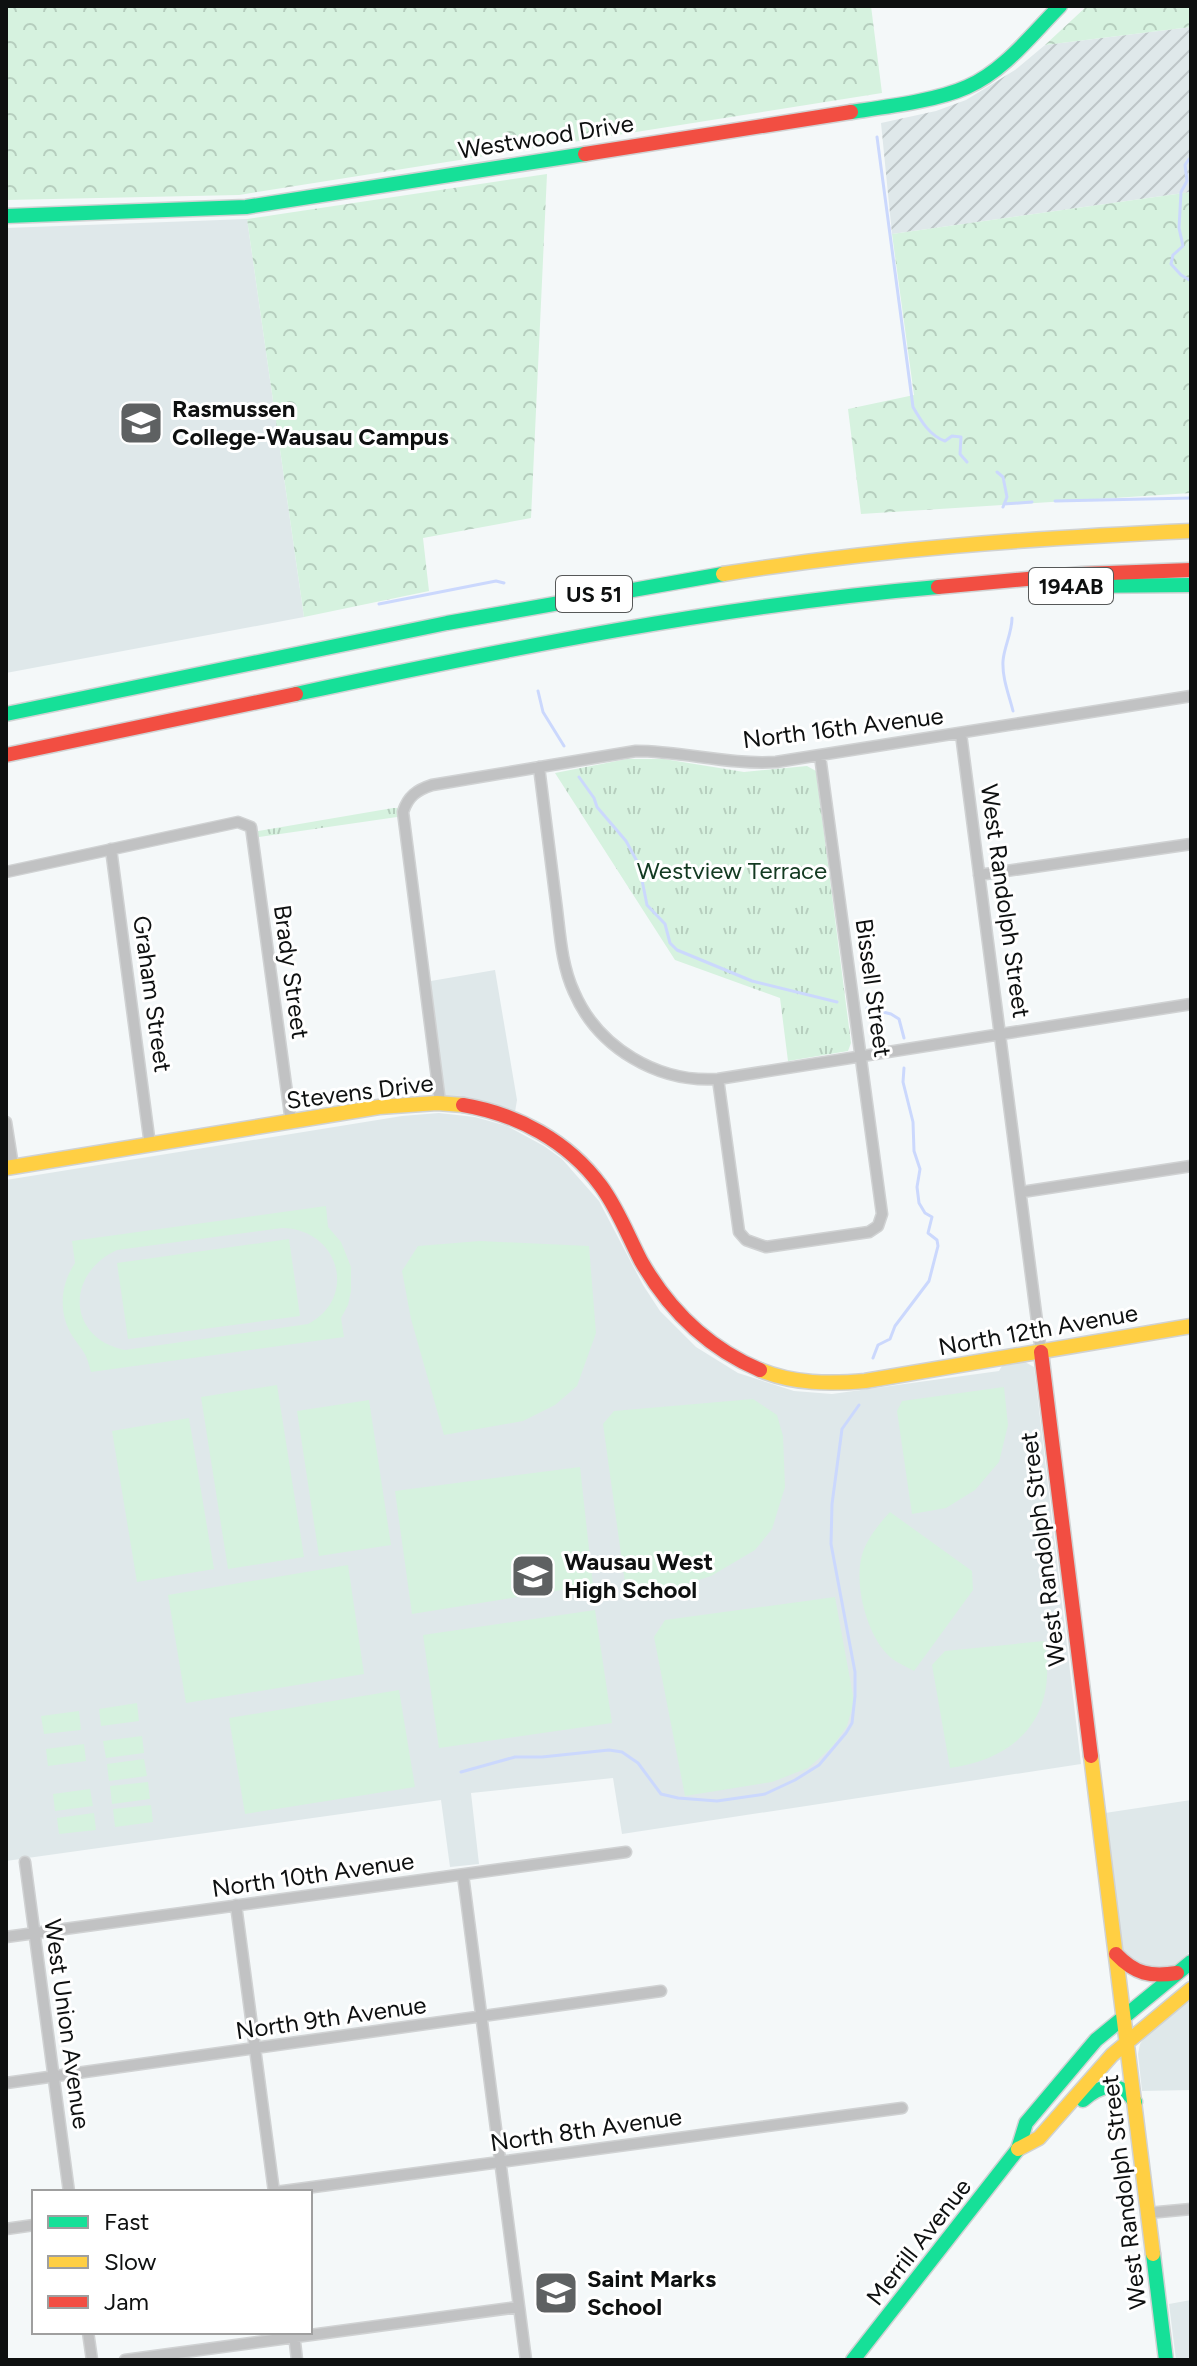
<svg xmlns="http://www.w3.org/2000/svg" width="1197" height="2366" font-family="Figtree,sans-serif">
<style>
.built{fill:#dfe8ea}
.industrial{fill:url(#industrial-furrows)}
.forest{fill:url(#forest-crowns)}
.park{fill:url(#park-tufts)}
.garden{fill:#d6f2df;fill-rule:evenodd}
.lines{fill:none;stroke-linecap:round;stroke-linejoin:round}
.stream{stroke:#cbd8fd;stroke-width:3}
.street-casing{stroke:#d0d2d3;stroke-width:13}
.fast-casing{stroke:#d0d2d3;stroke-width:17}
.slow-casing{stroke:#d0d2d3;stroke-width:17}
.jam-casing{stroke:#d0d2d3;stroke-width:17}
.street{stroke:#c1c2c3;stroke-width:10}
.fast{stroke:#16e098;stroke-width:14}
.slow{stroke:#ffcf43;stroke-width:14}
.jam{stroke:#f24e42;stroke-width:14}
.labels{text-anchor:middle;stroke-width:6;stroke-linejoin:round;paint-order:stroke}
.shield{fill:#fff;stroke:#565858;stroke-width:2}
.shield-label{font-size:22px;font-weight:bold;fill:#0e1010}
.street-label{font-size:24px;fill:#0e1010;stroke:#fff}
.poi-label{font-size:24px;font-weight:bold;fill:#0e1010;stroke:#fff;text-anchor:start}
.park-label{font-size:24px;fill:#133a21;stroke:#fff}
</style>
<defs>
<pattern id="industrial-furrows" width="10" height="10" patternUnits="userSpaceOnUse" patternTransform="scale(2)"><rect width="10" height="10" fill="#dfe8ea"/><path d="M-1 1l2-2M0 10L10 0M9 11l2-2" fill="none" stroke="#bec6c8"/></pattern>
<pattern id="forest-crowns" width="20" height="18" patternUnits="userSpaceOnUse" patternTransform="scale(2)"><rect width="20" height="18" fill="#d6f2df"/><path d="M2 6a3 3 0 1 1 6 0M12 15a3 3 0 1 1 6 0" fill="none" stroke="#b6cebe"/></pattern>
<pattern id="park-tufts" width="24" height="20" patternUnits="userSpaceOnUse" patternTransform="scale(2)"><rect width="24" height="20" fill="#d6f2df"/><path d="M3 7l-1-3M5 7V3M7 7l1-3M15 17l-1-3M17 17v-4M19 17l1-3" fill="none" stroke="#b6cebe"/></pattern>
</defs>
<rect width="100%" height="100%" fill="#f4f8f9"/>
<path class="built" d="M 247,219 L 304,617 L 6,673 L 6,228 Z
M 495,970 L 517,1100 L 514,1118 L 440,1102 L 425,982 Z
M 439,1113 L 475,1117 L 507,1126 L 544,1146 L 562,1159 L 599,1201 L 643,1285 L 660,1311 L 696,1347 L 738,1373 L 794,1391 L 832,1394 L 999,1371 L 1002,1366 L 1025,1362 L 1034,1367 L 1081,1764 L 622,1834 L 613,1778 L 471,1793 L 479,1864 L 450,1867 L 441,1800 L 6,1861 L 6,1180 L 402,1116 Z
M 1191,1800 L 1191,1951 L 1173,1966 L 1145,1971 L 1124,1951 L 1122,1945 L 1105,1813 Z
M 1191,2000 L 1191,2090 L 1142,2091 L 1138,2054 L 1140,2044 L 1146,2036 Z
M 1191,2300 L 1191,2360 L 1176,2360 L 1169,2304 Z"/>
<path class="industrial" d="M 1191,27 L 1191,192 L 892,234 L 881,123 L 936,111 L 966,100 L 1015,70 L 1045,45 Z"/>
<path class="forest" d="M 6,6 L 871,6 L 882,93 L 239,195 L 6,200 Z
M 1087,6 L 1191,6 L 1191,27 L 1045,45 Z
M 547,174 L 531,518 L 423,538 L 429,591 L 304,617 L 247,219 Z
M 1191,192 L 1191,493 L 861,514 L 848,409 L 914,395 L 892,234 Z"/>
<path class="park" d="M 627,759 L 664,759 L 744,772 L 807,766 L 816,771 L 851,1043 L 848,1051 L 788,1061 L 780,998 L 675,960 L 555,773 Z
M 393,808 L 404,808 L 404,816 L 253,838 L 252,832 Z"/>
<path class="garden" d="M 326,1206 L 328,1227 L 341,1242 L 351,1267 L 351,1291 L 348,1305 L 341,1318 L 344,1337 L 91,1372 C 86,1352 84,1353 73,1337 C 58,1314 60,1285 75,1263 L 72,1241 ZM 282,1228 C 340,1229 358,1298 308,1324 L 125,1350 C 67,1338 65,1274 117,1250 Z
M 289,1239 L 300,1316 L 128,1339 L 117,1263 Z
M 480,1241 L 589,1246 L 596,1333 L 577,1386 L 555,1405 L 523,1421 L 444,1435 L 411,1319 L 402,1271 L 418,1246 Z
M 277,1385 L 304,1557 L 228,1569 L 201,1397 Z
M 1004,1387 L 1008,1425 L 999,1462 L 975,1490 L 946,1508 L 912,1514 L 897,1411 L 902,1401 Z
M 753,1399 L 777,1415 L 783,1436 L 785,1487 L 772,1529 L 755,1550 L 711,1576 L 673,1588 L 626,1590 L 603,1424 L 614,1411 Z
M 369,1400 L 391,1545 L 319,1556 L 297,1411 Z
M 189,1418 L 214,1569 L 137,1582 L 112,1431 Z
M 580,1467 L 593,1585 L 412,1614 L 395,1491 Z
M 890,1512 L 972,1571 L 973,1590 L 914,1671 C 905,1666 893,1661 887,1654 C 867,1633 855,1588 861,1559 C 865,1541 878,1525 890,1512 Z
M 348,1565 L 364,1674 L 186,1703 L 168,1595 Z
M 835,1597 L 854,1701 L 847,1726 L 832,1747 L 808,1768 L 772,1782 L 685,1796 L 654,1637 L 665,1620 Z
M 595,1610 L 612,1723 L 439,1748 L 423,1635 Z
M 1044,1641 C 1059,1714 1020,1758 950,1768 L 932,1665 L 945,1651 Z
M 399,1690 L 415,1787 L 245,1814 L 229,1718 Z
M 137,1703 L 139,1721 L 101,1726 L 99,1709 Z
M 79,1711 L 81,1730 L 44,1734 L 41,1716 Z
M 142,1736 L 144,1753 L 106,1758 L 103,1741 Z
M 84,1744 L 86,1761 L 48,1766 L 46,1749 Z
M 144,1759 L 147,1776 L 109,1781 L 107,1764 Z
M 148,1782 L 150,1799 L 112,1804 L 110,1786 Z
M 90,1789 L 93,1806 L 55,1811 L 53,1794 Z
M 151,1805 L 153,1822 L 115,1827 L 113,1809 Z
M 94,1813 L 96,1830 L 59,1834 L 57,1818 Z"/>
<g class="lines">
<path class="stream" d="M 877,137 L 913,407 C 921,421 930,436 945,441 L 952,436 L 961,437 L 960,454 L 967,462
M 1189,159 L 1185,165 L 1187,181 L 1181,192 L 1179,228 L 1183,246 L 1173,255 L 1171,264 L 1181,275 L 1191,281
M 1191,300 L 1191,301
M 997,472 L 1003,477 L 1007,497 L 1003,507
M 1055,501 L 1191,498
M 1004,504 L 1032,502
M 379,604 L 496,581 L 504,583
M 1012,618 C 1012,633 1004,647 1003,661 C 1002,678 1009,695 1013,711
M 538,691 L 543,712 L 564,746
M 579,777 L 594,798 L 597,807 L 626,841 L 639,865 L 647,905 L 665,924 L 670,943 L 677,950 L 752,981 L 837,1002
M 867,1008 L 891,1014 L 899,1019 L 904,1038
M 873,1358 L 878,1345 L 890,1339 L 895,1326 L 929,1281 L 938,1246 L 937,1240 L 928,1233 L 932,1217 L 925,1213 L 919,1203 L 917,1187 L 920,1169 L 914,1151 L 913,1122 L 903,1082 L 904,1068
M 461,1772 L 515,1757 L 542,1757 L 609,1750 L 622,1752 L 638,1763 L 661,1794 L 678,1798 L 717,1801 L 765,1794 L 795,1780 L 819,1765 L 846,1733 L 852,1723 L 855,1696 L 855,1672 L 831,1544 L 832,1504 L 842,1429 L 859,1405"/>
<g class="street-casing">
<path id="street" d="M 961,734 L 1041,1352
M 539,767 C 545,812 550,857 556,902 C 560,932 561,964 574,992 C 598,1048 658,1083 718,1079 L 1191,1004
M 111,849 L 150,1145
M 6,872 L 238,822 L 251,827 L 291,1122
M 979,875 L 1191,844
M 718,1079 L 739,1232 L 746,1240 L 766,1247 L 869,1232 L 878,1226 L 882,1214 L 820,756
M 440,1102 L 403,812 C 408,796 417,790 432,785 L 636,751 C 683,751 728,765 776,762 L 1191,696
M 6,1122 L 13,1166
M 1022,1192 L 1191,1166
M 25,1862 L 69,2192
M 463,1875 L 526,2360
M 236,1905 L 274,2192
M 6,1937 L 626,1852
M 6,2083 L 661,1991
M 276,2192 L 902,2108
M 1148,2213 L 1191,2209
M 6,2229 L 34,2225
M 88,2332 L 92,2360
M 294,2334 L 297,2360
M 125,2360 L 518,2307"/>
</g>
<g class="fast-casing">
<path id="fast" d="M 851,112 C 885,107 936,101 967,87 C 1004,71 1032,34 1060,6
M 6,216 L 246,207 L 585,154
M 1077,586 L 1191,585
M 296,694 C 511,648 719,606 938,587
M 6,714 L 447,623 L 723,574
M 1083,2100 C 1101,2084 1120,2080 1135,2102
M 1153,2254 L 1166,2360
M 853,2360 L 1018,2149 L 1026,2123 L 1096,2040 L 1191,1962"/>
</g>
<g class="slow-casing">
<path id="slow" d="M 723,574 C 878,549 1034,538 1191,531
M 6,1168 L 379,1107 L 437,1103 L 463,1105
M 760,1370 C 794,1384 830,1384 865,1381 L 1191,1326
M 1091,1756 L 1153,2254
M 1018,2149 L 1039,2138 L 1112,2055 L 1191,1989"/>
</g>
<g class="jam-casing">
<path id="jam" d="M 585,154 L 851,112
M 938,587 L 1082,574 L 1191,570
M 6,755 L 296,694
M 463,1105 C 517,1114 568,1141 601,1186 C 618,1209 628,1236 641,1261 C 669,1310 708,1348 760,1370
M 1041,1352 L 1091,1756
M 1116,1954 C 1135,1974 1150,1977 1177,1973"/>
</g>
<use href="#street" class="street"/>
<use href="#fast" class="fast"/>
<use href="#slow" class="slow"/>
<use href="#jam" class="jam"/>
</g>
<defs>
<g id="university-square" transform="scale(2.3)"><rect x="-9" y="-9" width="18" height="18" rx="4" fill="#5e6162" stroke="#fff"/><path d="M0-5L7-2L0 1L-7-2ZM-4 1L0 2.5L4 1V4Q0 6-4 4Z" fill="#fff"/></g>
<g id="school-square" transform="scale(2.3)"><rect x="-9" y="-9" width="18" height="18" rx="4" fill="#5e6162" stroke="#fff"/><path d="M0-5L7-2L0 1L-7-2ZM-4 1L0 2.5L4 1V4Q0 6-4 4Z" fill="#fff"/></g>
</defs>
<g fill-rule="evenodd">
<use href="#university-square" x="141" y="423"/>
<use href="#school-square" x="533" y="1576"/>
<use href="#school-square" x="556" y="2293"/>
</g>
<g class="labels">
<g class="shield">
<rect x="1029" y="568" width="84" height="36" rx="6"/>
<rect x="556" y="576" width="76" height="36" rx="6"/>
</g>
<g class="shield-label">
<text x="1071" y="594">194AB</text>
<text x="594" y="602">US 51</text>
</g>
<g class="street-label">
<text transform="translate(546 137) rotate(-9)" y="8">Westwood Drive</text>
<text transform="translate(843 728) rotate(-7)" y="8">North 16th Avenue</text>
<text transform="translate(1005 901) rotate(82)" y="8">West Randolph Street</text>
<text transform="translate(291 972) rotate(82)" y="8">Brady Street</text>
<text transform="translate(873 988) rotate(82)" y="8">Bissell Street</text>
<text transform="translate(152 994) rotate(82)" y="8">Graham Street</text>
<text transform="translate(360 1092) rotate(-7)" y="8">Stevens Drive</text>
<text transform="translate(1038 1330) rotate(-10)" y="8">North 12th Avenue</text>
<text transform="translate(1043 1549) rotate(-97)" y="8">West Randolph Street</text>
<text transform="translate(313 1875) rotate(-8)" y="8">North 10th Avenue</text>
<text transform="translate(331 2018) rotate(-8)" y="8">North 9th Avenue</text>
<text transform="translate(67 2024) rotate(82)" y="8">West Union Avenue</text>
<text transform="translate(586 2130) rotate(-8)" y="8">North 8th Avenue</text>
<text transform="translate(1124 2192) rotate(-97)" y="8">West Randolph Street</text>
<text transform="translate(919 2242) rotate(-52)" y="8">Merrill Avenue</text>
</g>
<g class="poi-label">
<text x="172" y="417">Rasmussen<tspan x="172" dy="28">College-Wausau Campus</tspan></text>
<text x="564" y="1570">Wausau West<tspan x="564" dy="28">High School</tspan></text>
<text x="587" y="2287">Saint Marks<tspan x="587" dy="28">School</tspan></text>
</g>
<g class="park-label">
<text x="732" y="879">Westview Terrace</text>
</g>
</g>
<rect width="1197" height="2366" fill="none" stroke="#0e1010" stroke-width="16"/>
<rect x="32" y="2190" width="280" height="144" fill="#ffffff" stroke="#9f9f9f" stroke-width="2"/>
<rect x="48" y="2216" width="40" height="12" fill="#16e098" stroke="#9f9f9f" stroke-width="2"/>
<text x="104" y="2230" font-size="24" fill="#0e1010">Fast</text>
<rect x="48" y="2256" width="40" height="12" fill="#ffcf43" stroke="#9f9f9f" stroke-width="2"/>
<text x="104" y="2270" font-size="24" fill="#0e1010">Slow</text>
<rect x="48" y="2296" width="40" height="12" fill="#f24e42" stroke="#9f9f9f" stroke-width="2"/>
<text x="104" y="2310" font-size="24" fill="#0e1010">Jam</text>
</svg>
